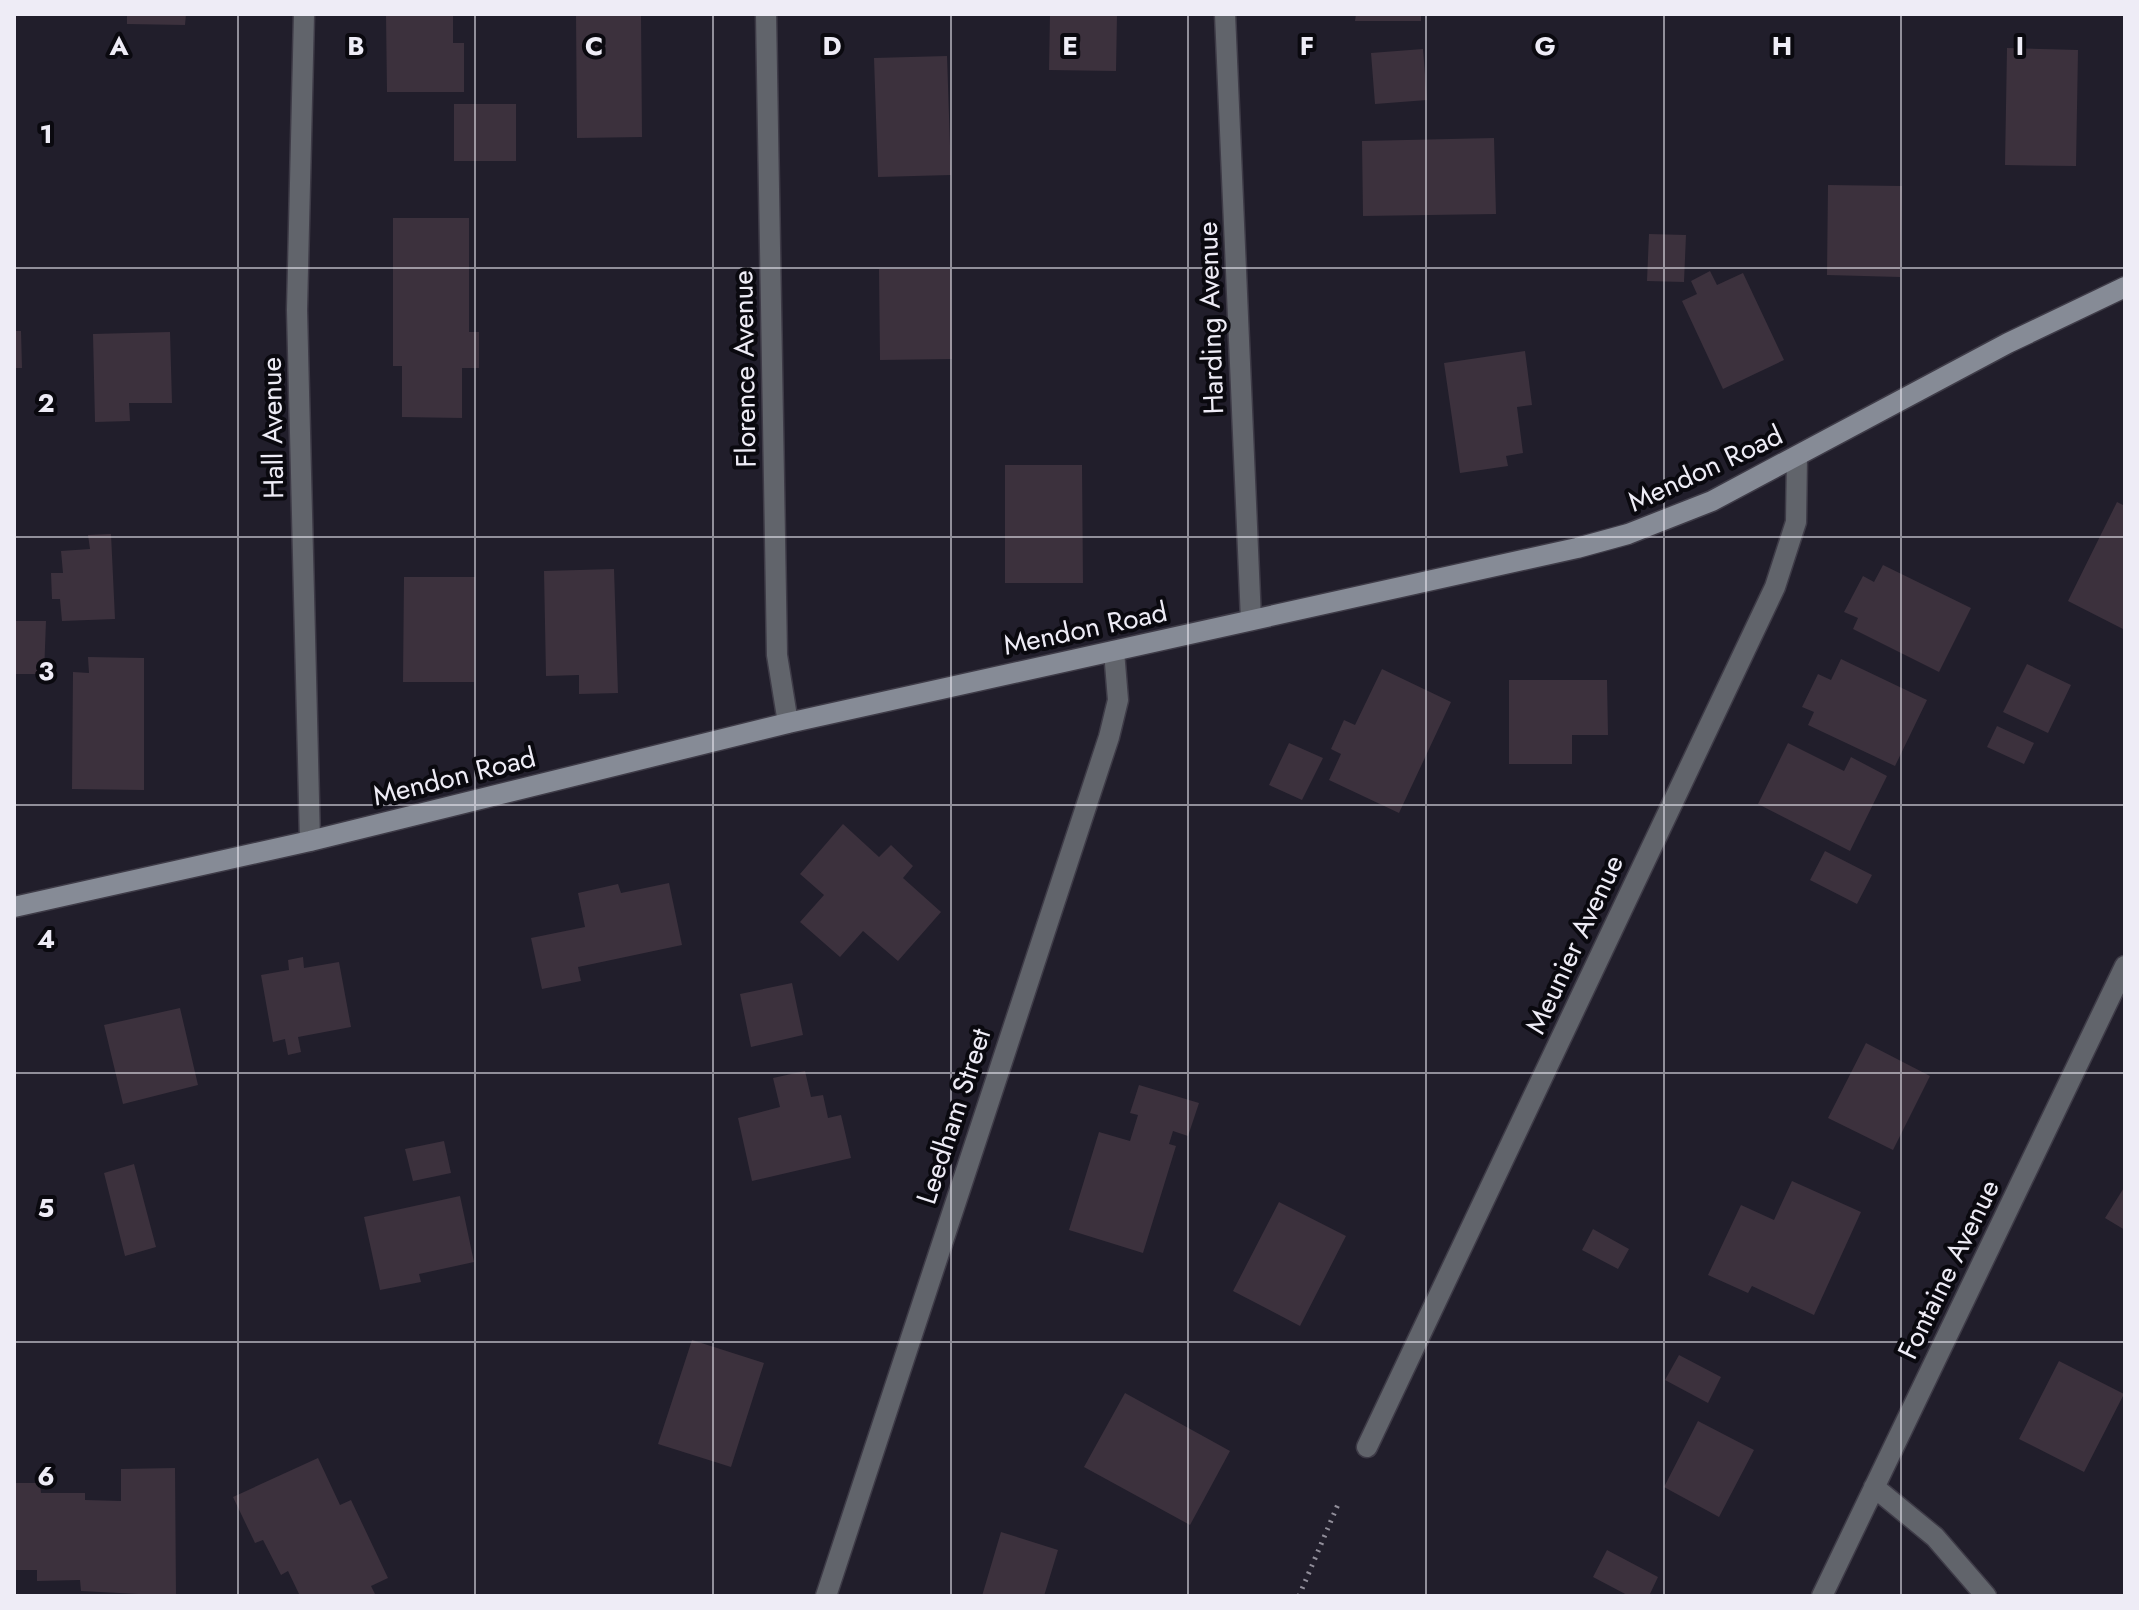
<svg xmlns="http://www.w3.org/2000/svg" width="2139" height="1610" font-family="Jost,sans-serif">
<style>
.building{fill:#3c313d}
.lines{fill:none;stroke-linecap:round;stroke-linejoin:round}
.street-casing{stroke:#3e3b47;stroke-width:23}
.secondary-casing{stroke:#3e3b47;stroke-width:23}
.path{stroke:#918e9a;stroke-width:5;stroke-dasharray:2 6;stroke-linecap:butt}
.street{stroke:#61646b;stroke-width:20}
.secondary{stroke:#868b96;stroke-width:20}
.grid{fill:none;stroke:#eeecf6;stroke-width:2;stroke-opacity:0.55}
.labels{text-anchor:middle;stroke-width:8;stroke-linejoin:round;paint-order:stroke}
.street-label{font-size:28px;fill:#eeecf6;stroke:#0a090f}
.grid-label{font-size:26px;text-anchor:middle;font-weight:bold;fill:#eeecf6;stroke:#0a090f;stroke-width:8;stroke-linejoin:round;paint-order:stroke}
</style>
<rect width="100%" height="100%" fill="#211e2b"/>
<path class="building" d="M 127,14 L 186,14 L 185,25 L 127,24 Z
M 386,14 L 453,14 L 453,43 L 464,43 L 464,92 L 387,92 Z
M 576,14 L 641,14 L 642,137 L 577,138 Z
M 1050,14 L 1117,14 L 1116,71 L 1049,70 Z
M 1356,14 L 1421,14 L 1421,21 L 1355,21 Z
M 2007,48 L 2078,50 L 2076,166 L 2005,165 Z
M 1423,49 L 1427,100 L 1375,104 L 1371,53 Z
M 947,56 L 951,175 L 878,177 L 874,58 Z
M 454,104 L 516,104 L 516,161 L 454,161 Z
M 1494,138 L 1496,214 L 1363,216 L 1362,141 Z
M 1828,185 L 1902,186 L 1900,277 L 1827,275 Z
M 393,218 L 469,218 L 469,332 L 479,332 L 479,368 L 462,368 L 462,418 L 402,417 L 402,366 L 393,366 Z
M 1649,234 L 1686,235 L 1684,282 L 1647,281 Z
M 879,269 L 951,269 L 952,359 L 880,360 Z
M 1710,271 L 1717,285 L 1743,273 L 1784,360 L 1723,389 L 1682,301 L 1697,294 L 1691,281 Z
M 14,331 L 21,331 L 22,368 L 14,368 Z
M 170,332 L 172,403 L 129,403 L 130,421 L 95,422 L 93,334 Z
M 1525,351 L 1532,405 L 1517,407 L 1523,453 L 1506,456 L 1508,466 L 1460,473 L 1444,363 Z
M 1005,465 L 1082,465 L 1083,583 L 1005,583 Z
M 2117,502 L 2125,506 L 2123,629 L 2068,601 Z
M 111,534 L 115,619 L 62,621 L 60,599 L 52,599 L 51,573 L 63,573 L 61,551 L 90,549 L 88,535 Z
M 1883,565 L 1971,608 L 1939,672 L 1853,629 L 1858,618 L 1844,612 L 1863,576 L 1874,582 Z
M 614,569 L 618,693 L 579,694 L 579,675 L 546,676 L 544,571 Z
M 404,577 L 475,577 L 474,682 L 403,682 Z
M 16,621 L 46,621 L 44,674 L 14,674 Z
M 88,657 L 144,658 L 144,790 L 72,789 L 73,672 L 89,673 Z
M 1841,659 L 1927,700 L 1895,766 L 1808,725 L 1814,712 L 1802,707 L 1818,674 L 1831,680 Z
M 2027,664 L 2071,685 L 2048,733 L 2003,712 Z
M 1382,669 L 1451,702 L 1399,813 L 1329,780 L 1341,754 L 1331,749 L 1344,720 L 1355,725 Z
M 1509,680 L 1607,680 L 1608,735 L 1572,735 L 1572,764 L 1509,764 Z
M 1997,726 L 2034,743 L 2024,764 L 1987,747 Z
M 1289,743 L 1323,758 L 1302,800 L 1269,785 Z
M 1788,743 L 1844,771 L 1851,757 L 1887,776 L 1850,851 L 1758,804 Z
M 843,824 L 879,857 L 891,845 L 913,866 L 903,878 L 941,912 L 898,961 L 863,931 L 840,957 L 800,922 L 824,895 L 800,874 Z
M 1825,851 L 1872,875 L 1857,904 L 1810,880 Z
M 669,883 L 682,945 L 578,967 L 581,981 L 542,989 L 531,938 L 585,927 L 578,893 L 618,884 L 621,893 Z
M 303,957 L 304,968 L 339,962 L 351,1027 L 298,1037 L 301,1052 L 288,1055 L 285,1039 L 273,1042 L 261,975 L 289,970 L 288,960 Z
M 792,983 L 803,1035 L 751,1047 L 740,994 Z
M 180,1008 L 198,1085 L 123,1104 L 104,1025 Z
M 1866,1043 L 1930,1076 L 1893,1150 L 1828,1118 Z
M 805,1071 L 811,1097 L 823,1095 L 828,1118 L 841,1115 L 851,1158 L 752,1181 L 738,1118 L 780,1107 L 773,1078 Z
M 1139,1085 L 1199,1103 L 1188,1136 L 1173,1131 L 1169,1144 L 1176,1146 L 1143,1253 L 1069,1230 L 1099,1132 L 1130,1141 L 1138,1115 L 1130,1113 Z
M 444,1141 L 451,1173 L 413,1181 L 405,1149 Z
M 134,1164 L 156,1247 L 125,1256 L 104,1173 Z
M 1792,1181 L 1861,1212 L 1814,1315 L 1752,1286 L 1748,1293 L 1708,1275 L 1741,1205 L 1774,1220 Z
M 2125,1186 L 2125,1230 L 2105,1218 Z
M 460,1196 L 474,1262 L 419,1274 L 421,1282 L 380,1290 L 364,1217 Z
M 1279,1202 L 1346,1236 L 1300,1326 L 1233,1291 Z
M 1593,1229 L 1629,1249 L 1618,1269 L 1582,1250 Z
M 692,1340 L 764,1363 L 731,1467 L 658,1444 Z
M 1679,1355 L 1721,1377 L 1708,1403 L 1665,1380 Z
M 2059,1361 L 2124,1394 L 2084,1472 L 2019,1439 Z
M 1125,1393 L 1230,1451 L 1190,1525 L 1084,1467 Z
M 1698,1421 L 1754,1450 L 1719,1517 L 1664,1487 Z
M 318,1458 L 340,1505 L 351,1500 L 388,1578 L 371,1586 L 376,1596 L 300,1596 L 288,1571 L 281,1575 L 263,1540 L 255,1543 L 233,1497 Z
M 175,1468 L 176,1596 L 81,1591 L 80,1580 L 37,1581 L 37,1570 L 14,1570 L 14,1483 L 40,1483 L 41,1493 L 85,1493 L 85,1500 L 121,1501 L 121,1469 Z
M 1001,1532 L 1058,1550 L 1044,1596 L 982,1596 Z
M 1607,1550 L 1658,1577 L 1649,1596 L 1629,1596 L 1593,1577 Z"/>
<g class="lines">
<g class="street-casing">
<path id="street" d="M 304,14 L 297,310 L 310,841
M 766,14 L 777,655 L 788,723
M 1225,14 L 1251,620
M 1367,1447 L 1775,587 L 1796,522 L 1797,457
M 1874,1487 L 1935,1537 L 1986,1596
M 826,1596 L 1109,737 L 1118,700 L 1114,651
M 1822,1596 L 2125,966"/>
</g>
<g class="secondary-casing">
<path id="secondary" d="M 14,907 L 310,841 L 788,723 L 1577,548 L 1628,534 L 1712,501 L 2008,343 L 2125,287"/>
</g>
<path class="path" d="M 1299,1596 L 1339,1502"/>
<use href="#street" class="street"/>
<use href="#secondary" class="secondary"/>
</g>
<path class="grid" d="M 238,14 L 238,1596M 475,14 L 475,1596M 713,14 L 713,1596M 951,14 L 951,1596M 1188,14 L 1188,1596M 1426,14 L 1426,1596M 1664,14 L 1664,1596M 1901,14 L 1901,1596M 14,268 L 2125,268M 14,537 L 2125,537M 14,805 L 2125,805M 14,1073 L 2125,1073M 14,1342 L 2125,1342"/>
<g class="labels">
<g class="street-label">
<text transform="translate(1210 318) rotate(-92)" y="10">Harding Avenue</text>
<text transform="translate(744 369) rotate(-91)" y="10">Florence Avenue</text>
<text transform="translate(272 428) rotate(-91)" y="10">Hall Avenue</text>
<text transform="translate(1705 468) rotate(-25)" y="10">Mendon Road</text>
<text transform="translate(1085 628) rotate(-12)" y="10">Mendon Road</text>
<text transform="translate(454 776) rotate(-14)" y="10">Mendon Road</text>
<text transform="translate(1574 944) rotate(-65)" y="10">Meunier Avenue</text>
<text transform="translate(953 1116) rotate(-72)" y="10">Leedham Street</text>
<text transform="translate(1948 1269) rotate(-64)" y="10">Fontaine Avenue</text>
</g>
</g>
<g class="grid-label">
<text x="119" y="55">A</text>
<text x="356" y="55">B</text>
<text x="594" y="55">C</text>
<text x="832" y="55">D</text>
<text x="1070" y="55">E</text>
<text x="1307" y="55">F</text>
<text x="1545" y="55">G</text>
<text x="1782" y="55">H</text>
<text x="2020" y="55">I</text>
<text x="46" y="143">1</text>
<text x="46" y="412">2</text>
<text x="46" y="680">3</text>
<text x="46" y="948">4</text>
<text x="46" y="1217">5</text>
<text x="46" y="1485">6</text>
</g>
<rect width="2139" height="1610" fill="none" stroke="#eeecf6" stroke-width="32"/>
</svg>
